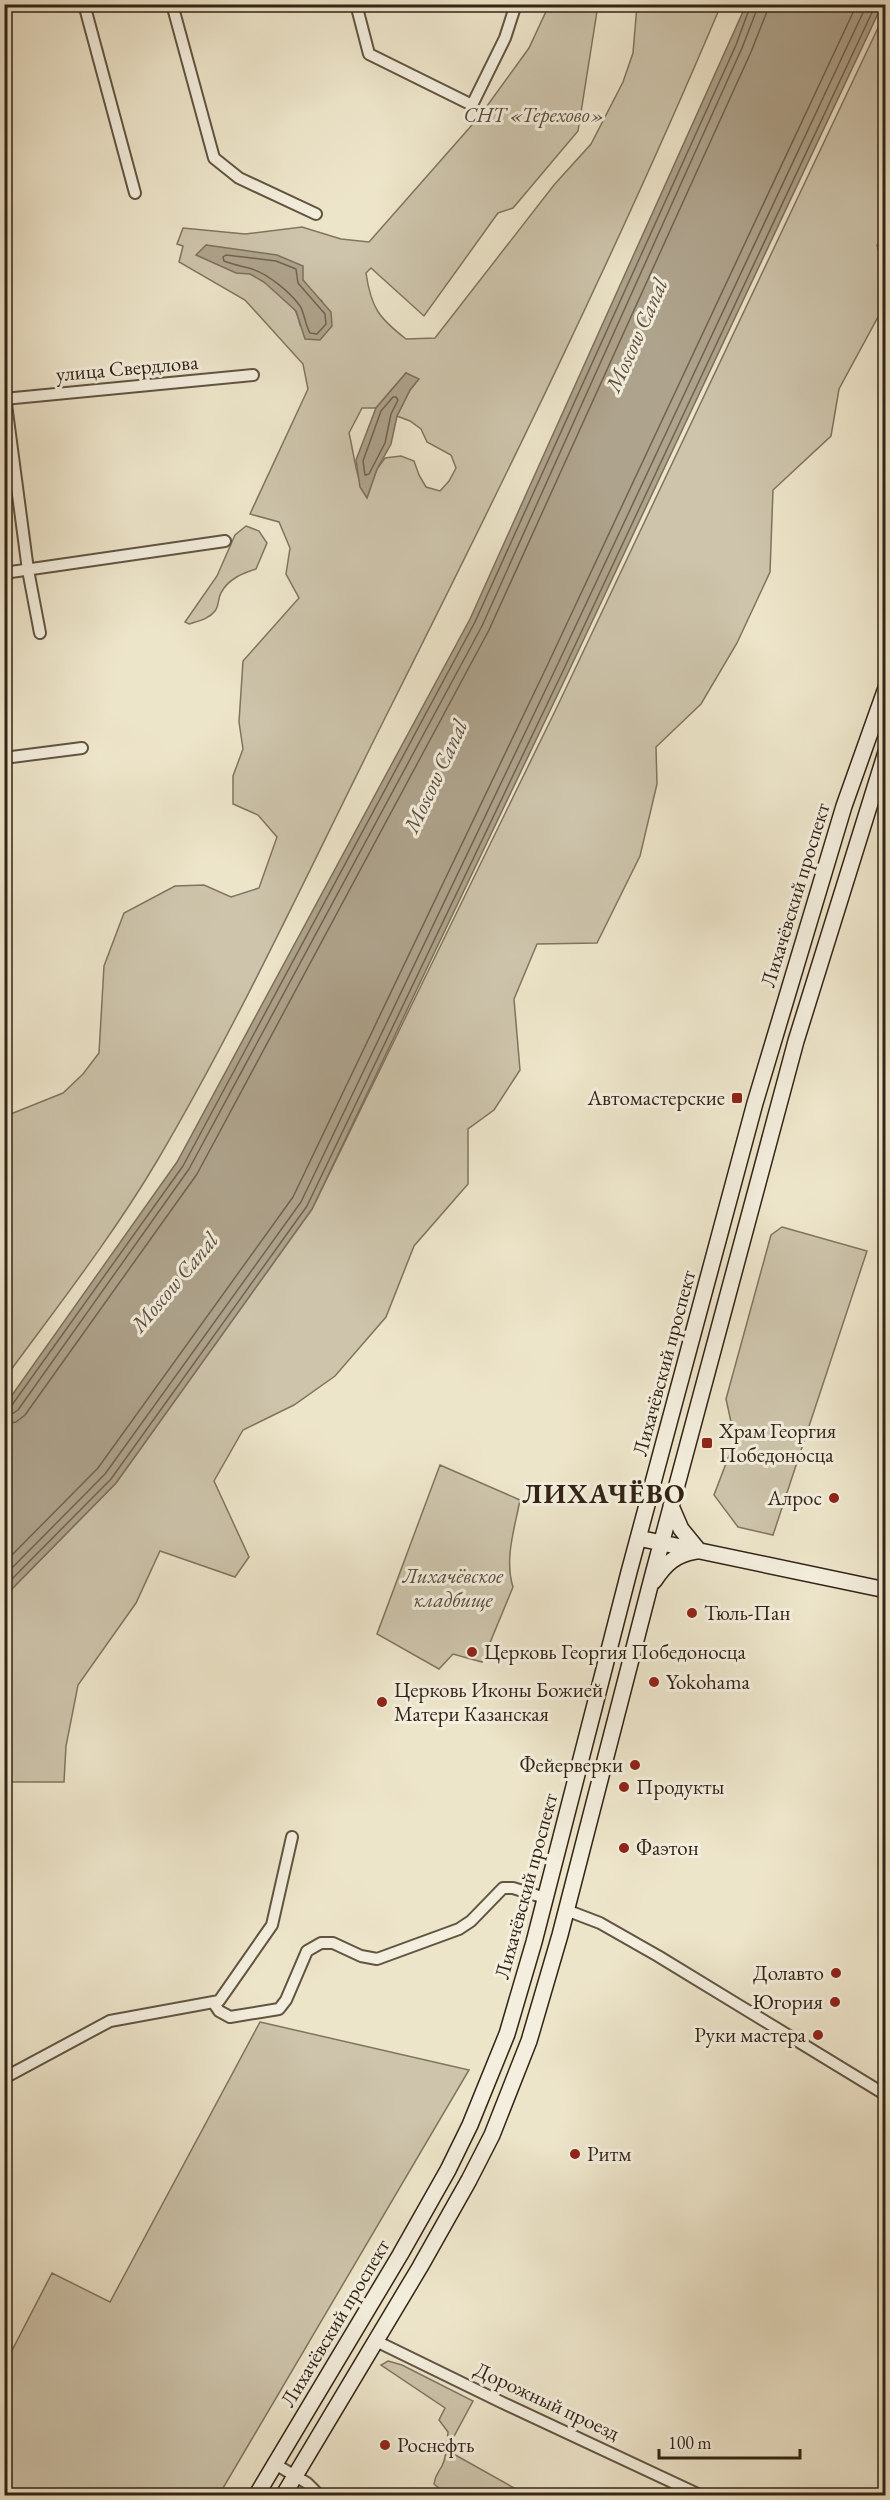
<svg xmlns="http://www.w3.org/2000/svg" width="890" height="2500" font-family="'EB Garamond',serif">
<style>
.green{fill:#cdc4ab;stroke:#807460;stroke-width:1.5;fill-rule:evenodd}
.water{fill:#aea38c;stroke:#7d705c;stroke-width:1.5}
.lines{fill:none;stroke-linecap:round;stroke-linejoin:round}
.shore{stroke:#706350;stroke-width:1.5}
.street-casing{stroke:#625442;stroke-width:14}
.secondary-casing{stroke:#332315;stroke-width:18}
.street{stroke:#f3eedd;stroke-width:10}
.secondary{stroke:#f3eedd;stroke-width:15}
.poi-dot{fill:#8f2418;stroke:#f3eedd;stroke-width:2}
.labels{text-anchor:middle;stroke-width:6;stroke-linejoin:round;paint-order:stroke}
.park-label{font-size:21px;font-style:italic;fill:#5a4b3a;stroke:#f3eedd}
.street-label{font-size:21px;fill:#332315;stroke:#f3eedd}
.poi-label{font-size:21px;fill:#332315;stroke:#f3eedd;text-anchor:start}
.water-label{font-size:22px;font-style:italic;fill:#5e503f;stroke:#f3eedd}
.district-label{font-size:27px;font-weight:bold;letter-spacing:1.5px;fill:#332315;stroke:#f3eedd}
</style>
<rect width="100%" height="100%" fill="#ede5ca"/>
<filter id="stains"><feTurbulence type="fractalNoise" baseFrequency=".00333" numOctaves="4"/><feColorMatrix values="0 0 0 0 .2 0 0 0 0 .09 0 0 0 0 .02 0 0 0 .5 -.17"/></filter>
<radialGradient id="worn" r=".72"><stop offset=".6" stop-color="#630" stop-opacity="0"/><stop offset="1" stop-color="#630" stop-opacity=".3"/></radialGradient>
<path class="green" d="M 549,5 L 598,5 L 578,131 L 513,208 L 498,213 L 424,316 L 371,268 L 366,273 C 371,308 379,318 406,339 L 435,338 L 554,185 L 591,144 L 623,82 L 633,53 L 637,5 L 721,5 C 618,249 501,487 382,724 C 309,870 240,1020 157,1161 C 112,1237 57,1307 5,1378 L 4,1127 L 8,1115 L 63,1093 L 83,1074 L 99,1053 L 104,966 L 124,913 L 175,886 L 204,885 L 231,897 L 259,888 L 277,837 L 258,815 L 233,804 L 233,776 L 243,749 L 239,722 L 243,661 L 299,598 L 286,574 L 290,548 L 279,522 L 250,514 L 308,389 L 303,364 L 245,300 L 179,262 L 183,246 L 177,244 L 183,228 L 245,234 L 302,227 L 341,239 L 369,242 L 479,117 L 529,48 ZM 206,245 L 303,280 L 311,292 L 322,301 L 300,325 C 299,321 298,316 296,312 C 286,291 227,259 206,245 ZM 406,373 L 418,380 L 410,390 L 397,416 L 410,421 L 421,429 L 427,442 L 451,455 L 456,468 L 449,481 L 440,491 L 426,487 L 419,475 L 414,461 L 401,456 L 385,458 L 377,469 L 367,497 C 356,481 354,453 349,433 L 362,408 L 376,408 Z
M 885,13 L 886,239 L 877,245 L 885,275 L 885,304 L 839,389 L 831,436 L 773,490 L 770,572 L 737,643 L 701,704 L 656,747 L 657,784 L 640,856 L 597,943 L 537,944 L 514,999 L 520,1070 L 494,1110 L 468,1129 L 468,1184 L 414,1246 L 386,1317 L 335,1376 L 294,1405 L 243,1430 L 214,1481 L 249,1557 L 235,1577 L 160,1551 L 136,1603 L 78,1685 L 66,1746 L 64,1782 L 8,1782 L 5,1784 L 5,1596 L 116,1483 L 312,1209 L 558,705 Z
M 246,526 L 259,531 L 267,543 L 256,569 C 243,573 228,579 221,593 C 218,598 219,606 215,611 C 209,619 198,621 189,624 L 185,622 L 217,576 L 235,535 Z
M 782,1227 L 867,1251 L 773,1535 L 738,1527 L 714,1495 L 735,1440 L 726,1399 L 771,1235 Z
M 440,1465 L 520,1500 C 515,1527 504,1559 513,1587 L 482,1662 L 453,1654 L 439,1669 L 377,1634 Z
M 260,2022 L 469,2070 L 219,2495 L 5,2495 L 5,2364 L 52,2273 L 110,2302 Z
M 388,2361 L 402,2365 L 473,2401 L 451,2442 L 450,2452 L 516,2489 L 513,2495 L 447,2495 L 434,2484 C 435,2475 438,2473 442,2466 C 447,2456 447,2443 448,2432 L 439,2420 L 445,2408 L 381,2365 Z"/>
<path class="water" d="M 746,5 L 882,5 L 567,675 L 312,1209 L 116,1483 L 5,1596 L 5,1405 L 177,1162 L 470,619 Z
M 206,245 L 277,255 L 303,266 L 303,280 L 331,312 L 332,326 L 320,340 L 305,339 L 296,311 L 264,282 L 250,274 L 236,273 L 196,255 Z
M 406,373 L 419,379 L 410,390 L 397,416 L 391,444 L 377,469 L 367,498 L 360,487 L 356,460 L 376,408 Z"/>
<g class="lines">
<path class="shore" d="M 226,255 L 276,261 L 296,269 L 298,283 L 325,314 L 326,324 L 317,334 L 310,333 C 305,325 305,314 300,306 C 290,292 268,274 252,269 C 242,266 234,265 224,261 L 223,257 Z
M 393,397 L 396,397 L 398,400 L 391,414 L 385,443 L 369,474 L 365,475 L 363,461 L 381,411 Z
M 4,1408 L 12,1405 L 183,1166 L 475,622 L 736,45 L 751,4
M 4,1415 L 12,1414 L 18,1410 L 189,1169 L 482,626 L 742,48 L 759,4
M 4,1424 L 16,1422 L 25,1415 L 197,1174 L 489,630 L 751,52 L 766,14 L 768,4
M 4,1563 L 98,1468 L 293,1197 L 547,666 L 857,4
M 4,1576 L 105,1474 L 301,1202 L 555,670 L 867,4
M 4,1587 L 111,1479 L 307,1206 L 562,673 L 876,4"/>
<g class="street-casing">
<path id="street" d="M 84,4 L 135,193
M 172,4 L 214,158 L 239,178 L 316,214
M 356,4 L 369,54 L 472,105 L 505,38 L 516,4
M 4,389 L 28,570 L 40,633
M 4,399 L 253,375
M 4,573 L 225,541
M 4,758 L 82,748
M 566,1910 L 600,1923 L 658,1956 L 886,2095
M 213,2002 L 219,2011 L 230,2017 L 279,2009 L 286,2000 L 307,1951 L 321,1943 L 333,1943 L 361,1956 L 377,1959 L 459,1929 L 471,1921 L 503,1888 L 513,1888 L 545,1898
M 4,2078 L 110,2021 L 219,2001 L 272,1925 L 292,1837
M 376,2341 L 501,2402 L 702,2496
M 275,2464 L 307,2483 L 320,2496"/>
</g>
<g class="secondary-casing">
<path id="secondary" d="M 671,1506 L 681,1529 L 699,1551
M 638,1538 L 886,1590
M 654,1581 C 665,1564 676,1554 696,1551
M 256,2496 L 400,2255 L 448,2170 L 470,2125 L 507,2034 L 534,1942 L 629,1572 L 755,1103 L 844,806 L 886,688
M 283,2496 L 420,2267 L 469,2180 L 492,2135 L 529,2041 L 560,1935 L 652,1578 L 796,1041 L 886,752"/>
</g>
<use href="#street" class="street"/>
<use href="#secondary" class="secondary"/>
</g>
<g class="poi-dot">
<rect x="731" y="1092" width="12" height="12" rx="3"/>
<rect x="701" y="1437" width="12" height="12" rx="3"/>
<circle cx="834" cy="1498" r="6"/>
<circle cx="692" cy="1613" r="6"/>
<circle cx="472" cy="1652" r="6"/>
<circle cx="654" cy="1682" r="6"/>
<circle cx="382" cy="1702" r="6"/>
<circle cx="635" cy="1765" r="6"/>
<circle cx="624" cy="1787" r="6"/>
<circle cx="624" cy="1848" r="6"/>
<circle cx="836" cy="1973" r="6"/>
<circle cx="835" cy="2002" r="6"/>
<circle cx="818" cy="2035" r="6"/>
<circle cx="575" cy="2154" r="6"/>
<circle cx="385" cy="2445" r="6"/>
</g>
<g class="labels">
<g class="park-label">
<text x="534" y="122">СНТ «Терехово»</text>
<text x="453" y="1583">Лихачёвское<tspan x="453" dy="24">кладбище</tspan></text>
</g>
<g class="street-label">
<text transform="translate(127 368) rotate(-5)" y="7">улица Свердлова</text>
<text transform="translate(795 895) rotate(-73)" y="7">Лихачёвский проспект</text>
<text transform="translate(664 1363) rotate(-75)" y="7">Лихачёвский проспект</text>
<text transform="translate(526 1886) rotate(-75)" y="7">Лихачёвский проспект</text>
<text transform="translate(335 2323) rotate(-59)" y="7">Лихачёвский проспект</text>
<text transform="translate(547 2401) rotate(25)" y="7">Дорожный проезд</text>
</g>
<g class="poi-label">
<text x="725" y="1105" text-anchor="end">Автомастерские</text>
<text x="719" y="1438">Храм Георгия<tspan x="719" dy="24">Победоносца</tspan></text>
<text x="822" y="1505" text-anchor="end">Алрос</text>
<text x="704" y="1620">Тюль-Пан</text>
<text x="484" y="1659">Церковь Георгия Победоносца</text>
<text x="666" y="1689">Yokohama</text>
<text x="394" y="1697">Церковь Иконы Божией<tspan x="394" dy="24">Матери Казанская</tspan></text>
<text x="623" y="1772" text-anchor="end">Фейерверки</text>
<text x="636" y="1794">Продукты</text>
<text x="636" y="1855">Фаэтон</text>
<text x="824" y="1980" text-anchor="end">Долавто</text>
<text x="823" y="2009" text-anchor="end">Югория</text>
<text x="806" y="2042" text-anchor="end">Руки мастера</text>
<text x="587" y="2161">Ритм</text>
<text x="397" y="2452">Роснефть</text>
</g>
<g class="water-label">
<text transform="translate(636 335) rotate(-66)" y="8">Moscow Canal</text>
<text transform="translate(435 776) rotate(-65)" y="8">Moscow Canal</text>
<text transform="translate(174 1282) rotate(-50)" y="8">Moscow Canal</text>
</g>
<g class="district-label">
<text x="604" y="1503">ЛИХАЧЁВО</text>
</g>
</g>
<rect width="890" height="2500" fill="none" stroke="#ede5ca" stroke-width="24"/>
<rect x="6" y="6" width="878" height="2488" fill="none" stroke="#332315" stroke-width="3"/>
<rect x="12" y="12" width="866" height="2476" fill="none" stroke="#332315" stroke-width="1.5"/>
<path d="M659 2449v9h141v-9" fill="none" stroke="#332315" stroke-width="3"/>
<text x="668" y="2449" font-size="18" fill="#332315" stroke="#f3eedd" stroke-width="4.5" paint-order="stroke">100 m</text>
<rect width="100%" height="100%" filter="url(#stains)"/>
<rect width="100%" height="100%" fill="url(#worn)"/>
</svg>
